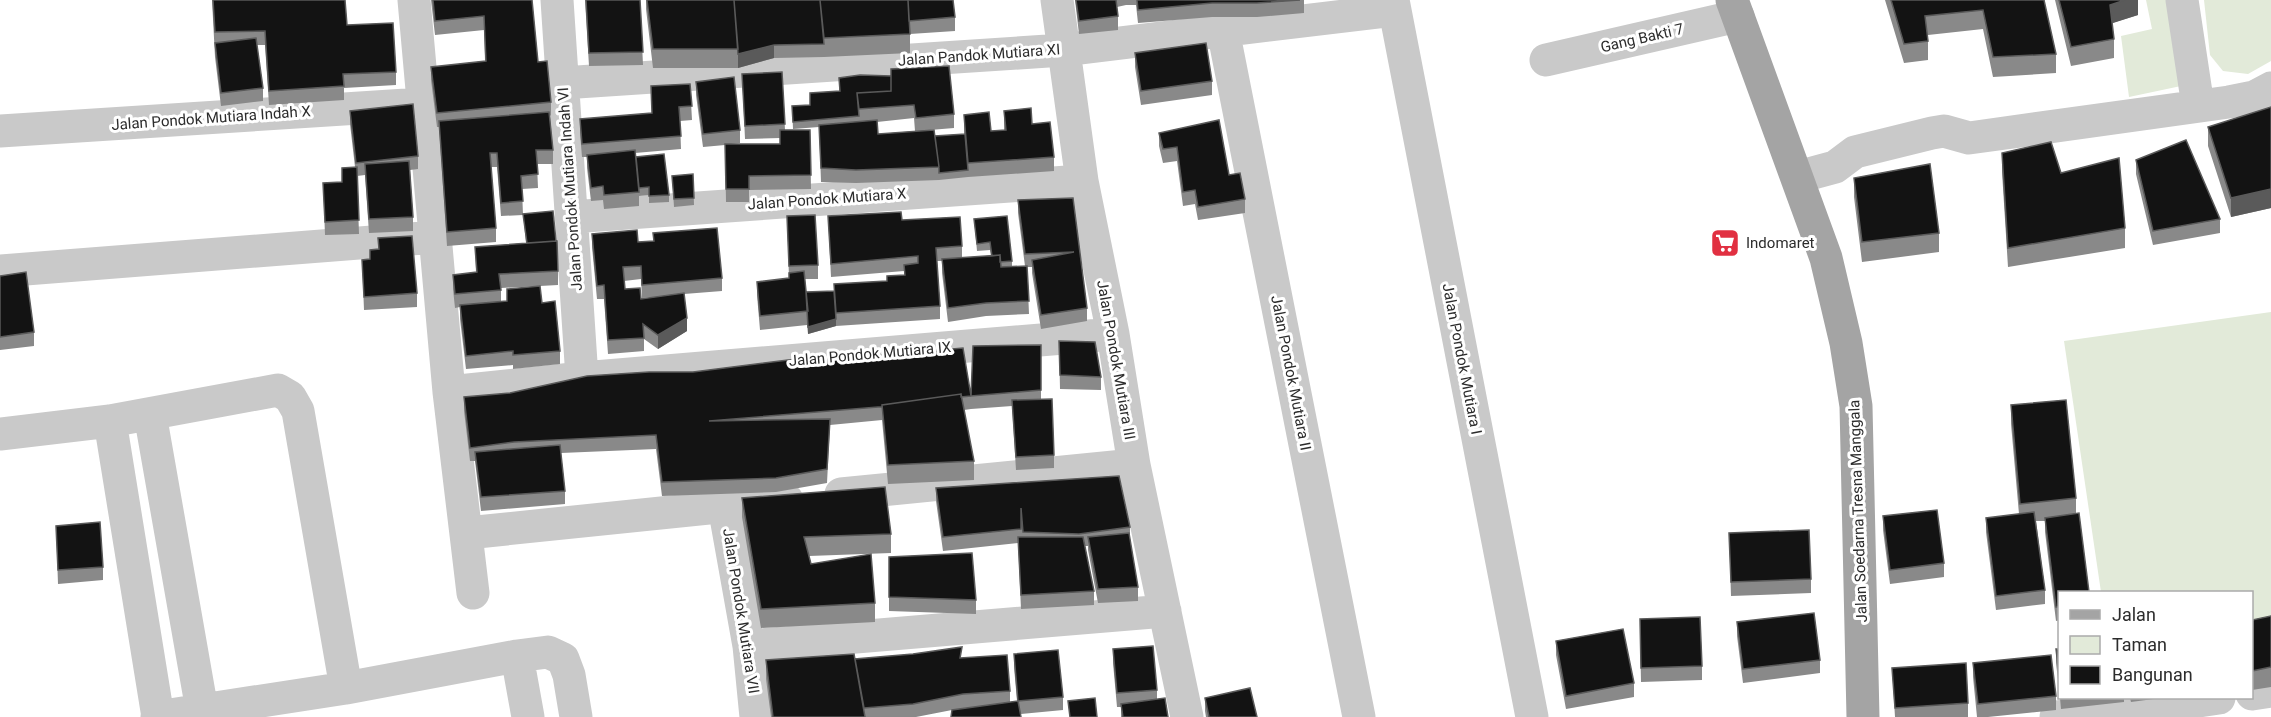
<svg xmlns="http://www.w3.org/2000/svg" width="2271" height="717" font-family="Roboto,sans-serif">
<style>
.green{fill:#e2ead9}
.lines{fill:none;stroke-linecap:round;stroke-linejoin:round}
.minor{stroke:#c9c9c9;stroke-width:33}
.major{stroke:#a4a4a4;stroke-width:33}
.wall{fill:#898989;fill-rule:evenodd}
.shaded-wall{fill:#5a5a5a}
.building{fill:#131313;stroke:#5a5a5a;stroke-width:1.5}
.labels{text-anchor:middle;stroke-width:6;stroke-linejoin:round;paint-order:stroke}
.street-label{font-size:15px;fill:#2c2c2c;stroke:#fff}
.poi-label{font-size:15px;fill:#2c2c2c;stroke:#fff;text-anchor:start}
</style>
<rect width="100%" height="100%" fill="#fff"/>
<path class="green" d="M 2146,0 L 2169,0 L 2181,86 L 2129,97 L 2121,36 L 2152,29 Z
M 2204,0 L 2271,0 L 2271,61 L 2248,74 L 2223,71 L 2210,55 Z
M 2271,312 L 2271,621 L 2252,624 L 2252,592 L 2101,592 L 2064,341 Z"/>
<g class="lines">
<path class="minor" d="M 414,0 L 449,392 L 473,593
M 557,0 L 582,378
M 1057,0 L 1082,181 L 1113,334 L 1134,465 L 1187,717
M 1393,0 L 1532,717
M 2182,0 L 2198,106
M 1223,30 L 1359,717
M 1546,60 L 1738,16
M 562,83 L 1063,50 L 1394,10
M 0,131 L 422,104
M 1798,177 L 1835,167 L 1855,152 L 1932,133 L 1944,131 L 1969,138 L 2229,102 L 2254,97 L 2271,88
M 571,217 L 1082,181
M 0,271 L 423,238
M 449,392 L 582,378 L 1113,334
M 150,414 L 202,710
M 110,421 L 158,717
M 0,434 L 110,421 L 278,390 L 290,397 L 298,411 L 346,688
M 841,494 L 1134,465
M 724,506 L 749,646 L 756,717
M 467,533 L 787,500
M 749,646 L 1165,611
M 517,656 L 528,717
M 2252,694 L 2271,691
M 157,717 L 346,688 L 517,656 L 548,652 L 563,659 L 569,675 L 576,717
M 2056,717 L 2143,709 L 2219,698"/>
<path class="major" d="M 1732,0 L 1826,258 L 1846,343 L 1856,406 L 1863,717"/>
</g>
<path class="wall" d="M 212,0 L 345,0 L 347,25 L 396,72 L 396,85 L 344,88 L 344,100 L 269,105 L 265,45 L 257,45 L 263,88 L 263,101 L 221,106 L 215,57 Z
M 431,0 L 532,0 L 538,62 L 551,102 L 551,115 L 550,116 L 553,150 L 553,164 L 537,164 L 538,188 L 522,189 L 523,215 L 501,216 L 497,167 L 491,167 L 496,228 L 496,242 L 447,246 L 439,127 L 437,127 L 431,80 L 431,67 L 485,61 L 484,30 L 435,35 Z
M 585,0 L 640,0 L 643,65 L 589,66 Z
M 646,0 L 953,0 L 955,17 L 955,31 L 910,34 L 910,53 L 824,57 L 774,58 L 738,68 L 653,68 L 646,9 Z
M 1075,0 L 1304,0 L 1304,13 L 1257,17 L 1212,17 L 1138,23 L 1136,5 L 1126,5 L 1117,7 L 1118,16 L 1118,30 L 1079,34 Z
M 1885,0 L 2044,0 L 2056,54 L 2056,73 L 1993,77 L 1983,29 L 1928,35 L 1928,60 L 1904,63 Z
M 2055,0 L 2138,0 L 2138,15 L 2112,23 L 2114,39 L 2114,58 L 2071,66 Z
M 1135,53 L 1212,81 L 1212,95 L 1141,105 L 1135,67 Z
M 782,72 L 785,130 L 810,130 L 811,189 L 749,190 L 749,202 L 726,202 L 725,145 L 703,147 L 696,95 L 696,82 L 740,130 L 740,143 L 731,144 L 780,144 L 780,138 L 745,139 L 742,74 Z
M 839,78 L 954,114 L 954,128 L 930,130 L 935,136 L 964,134 L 964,115 L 991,131 L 1004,130 L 1004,111 L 1032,124 L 1054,157 L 1054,171 L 968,177 L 939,180 L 856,183 L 821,182 L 819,127 L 793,129 L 792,106 L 810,105 L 839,91 ZM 914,118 L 915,131 L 878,134 L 877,122 Z
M 690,84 L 692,120 L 680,121 L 681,149 L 635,153 L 636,157 L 669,195 L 669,202 L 649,203 L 649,195 L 639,196 L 639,206 L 604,209 L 603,200 L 591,201 L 587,168 L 587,157 L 582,157 L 580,133 L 580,119 L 651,113 Z
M 2271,107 L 2271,208 L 2231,217 L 2208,146 L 2208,127 Z
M 350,111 L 418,156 L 418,169 L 410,170 L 413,217 L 413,231 L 369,233 L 365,175 L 357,176 L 359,234 L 325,235 L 323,183 L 342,182 L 342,168 L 355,167 L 350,124 Z
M 1159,133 L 1229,175 L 1245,199 L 1245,213 L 1198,220 L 1195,204 L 1183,206 L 1177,161 L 1163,163 L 1159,146 Z
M 2002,153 L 2061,173 L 2125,228 L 2125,248 L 2008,267 L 2002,172 Z
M 2136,160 L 2220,219 L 2220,233 L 2153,245 L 2136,174 Z
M 693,174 L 694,205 L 674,207 L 672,176 Z
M 1854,178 L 1939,233 L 1939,252 L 1862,262 L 1854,197 Z
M 1073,198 L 1087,308 L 1087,321 L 1041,329 L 1032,273 L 1032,267 L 1027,267 L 1029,314 L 986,316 L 948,322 L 942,273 L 942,261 L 937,261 L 940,306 L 940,319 L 836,326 L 808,334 L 807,325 L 760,330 L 757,295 L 757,282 L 789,278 L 787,216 L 818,265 L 818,279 L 805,279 L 806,292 L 834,291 L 887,281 L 904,275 L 904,271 L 831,277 L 828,216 L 902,220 L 962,246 L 962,258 L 991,256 L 990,250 L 977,251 L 974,219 L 1012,261 L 1012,267 L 1025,266 L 1018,213 L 1018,200 Z
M 523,214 L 558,271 L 558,285 L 501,288 L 501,301 L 542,303 L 560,351 L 560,364 L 513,369 L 513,365 L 466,369 L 460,319 L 460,307 L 455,308 L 453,289 L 453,275 L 476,273 L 475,247 L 526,243 Z
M 653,233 L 722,278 L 722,291 L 684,294 L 687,331 L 658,349 L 644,339 L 644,351 L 608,354 L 604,299 L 597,299 L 592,247 L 592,234 L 638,242 L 653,241 ZM 641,279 L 642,298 L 656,297 L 641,299 L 625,289 L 624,281 Z
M 378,238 L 417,293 L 417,307 L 364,310 L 362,260 L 370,259 L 370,250 L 378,249 Z
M 0,276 L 34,332 L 34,346 L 0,350 Z
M 1059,341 L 1101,377 L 1101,390 L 1060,389 Z
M 1041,345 L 1041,399 L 1054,455 L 1054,468 L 1016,470 L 1012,406 L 971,409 L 971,396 Z
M 971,396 L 971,409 L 964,410 L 974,461 L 974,480 L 888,484 L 882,420 L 830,425 L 827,483 L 776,492 L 662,496 L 656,449 L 561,453 L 565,491 L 565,504 L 481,511 L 475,461 L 470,461 L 464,411 L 464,397 Z
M 2011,405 L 2076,498 L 2076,514 L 2060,592 L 2060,620 L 2056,621 L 2045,532 L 2045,521 L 2036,521 L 2045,590 L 2045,604 L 1996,610 L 1986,532 L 1986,518 L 2019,514 L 2011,424 Z
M 936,488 L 1130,527 L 1130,539 L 1138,587 L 1138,601 L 1098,603 L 1088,550 L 1088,546 L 1085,546 L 1094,591 L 1094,605 L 1021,609 L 1018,543 L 943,551 L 936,501 Z
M 742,498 L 891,534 L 891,553 L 809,556 L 811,564 L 875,603 L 875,622 L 761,628 L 742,517 Z
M 1883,516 L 1944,563 L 1944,577 L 1890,584 L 1883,530 Z
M 56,526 L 103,567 L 103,580 L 58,584 Z
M 1729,533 L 1811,579 L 1811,593 L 1731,596 Z
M 889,557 L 976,600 L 976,614 L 889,611 Z
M 2271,616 L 2271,687 L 2252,690 L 2252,620 Z
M 1737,622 L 1820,660 L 1820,673 L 1743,683 L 1737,636 Z
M 1640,633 L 1702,666 L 1702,680 L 1641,682 Z
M 1556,641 L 1634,683 L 1634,697 L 1566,709 L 1556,655 Z
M 1113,649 L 1157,690 L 1157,699 L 1168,717 L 1121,717 L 1121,707 L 1117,707 L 1113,663 Z
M 2056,649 L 2060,649 L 2060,696 L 2056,663 Z
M 1014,654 L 1063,697 L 1063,710 L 1021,714 L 952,710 L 916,717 L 771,717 L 766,679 L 766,660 L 962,658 L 1010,691 L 1010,702 L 1017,701 L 1014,667 Z
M 1973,663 L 2056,696 L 2056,710 L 1988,717 L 1977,717 L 1973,677 Z
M 1892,668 L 1968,703 L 1968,717 L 1895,717 Z
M 1205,698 L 1257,717 L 1206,717 L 1205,711 Z
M 2060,698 L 2124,698 L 2124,702 L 2061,709 Z
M 2130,698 L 2161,698 L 2131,702 Z"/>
<path class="shaded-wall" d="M 2125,0 L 2138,0 L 2138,15 L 2110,24 L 2110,5 Z
M 774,45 L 774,58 L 738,68 L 738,54 Z
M 2271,189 L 2271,208 L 2231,217 L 2231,198 Z
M 687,318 L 687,331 L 658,349 L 658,335 Z
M 836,319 L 836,326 L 808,334 L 808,327 Z"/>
<path class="building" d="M 213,0 L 345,0 L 347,25 L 393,23 L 396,72 L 343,74 L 344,86 L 269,91 L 265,31 L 215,32 Z
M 433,0 L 532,0 L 538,62 L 547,61 L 551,102 L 437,113 L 431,67 L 486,61 L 484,16 L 435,21 Z
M 586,0 L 640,0 L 643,52 L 589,53 Z
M 647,0 L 734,0 L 738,49 L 653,49 Z
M 734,0 L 820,0 L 824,44 L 774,45 L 738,54 Z
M 820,0 L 908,0 L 910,34 L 824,38 Z
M 908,0 L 953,0 L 955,17 L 909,21 Z
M 1076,0 L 1116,0 L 1118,16 L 1079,21 Z
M 1137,0 L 1300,0 L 1257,3 L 1212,3 L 1138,10 Z
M 1891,0 L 2044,0 L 2056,54 L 1993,57 L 1983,10 L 1925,16 L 1928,41 L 1904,44 Z
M 2059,0 L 2125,0 L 2110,5 L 2114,39 L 2071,47 Z
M 256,38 L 263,88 L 221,93 L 215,43 Z
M 1206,43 L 1212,81 L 1141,91 L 1135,53 Z
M 949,66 L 954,114 L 916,118 L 914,105 L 859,109 L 857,93 L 891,91 L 891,69 Z
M 782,72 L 785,124 L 745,126 L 742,74 Z
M 860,75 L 891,76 L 891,91 L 857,93 L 859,116 L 793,122 L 792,106 L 810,105 L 810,93 L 840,91 L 839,78 Z
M 734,77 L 740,130 L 703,134 L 696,82 Z
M 690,84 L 692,106 L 679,107 L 681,136 L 582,144 L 580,119 L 652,113 L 651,86 Z
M 413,104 L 418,156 L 356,163 L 350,111 Z
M 2271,107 L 2271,189 L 2231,198 L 2208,127 Z
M 1031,108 L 1032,124 L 1050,122 L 1054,157 L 968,163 L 964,115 L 989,112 L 991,131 L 1006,130 L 1004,111 Z
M 549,112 L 553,150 L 536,150 L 538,174 L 521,176 L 523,201 L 501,203 L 497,153 L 490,153 L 496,228 L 447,232 L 439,121 Z
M 877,120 L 878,134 L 934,130 L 939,167 L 856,170 L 821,168 L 819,125 Z
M 1219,120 L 1229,175 L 1240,173 L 1245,199 L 1198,207 L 1195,190 L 1183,192 L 1177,147 L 1163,149 L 1159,133 Z
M 780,130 L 810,130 L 811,175 L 749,176 L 749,189 L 726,189 L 725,144 L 780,144 Z
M 965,134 L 968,170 L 939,173 L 939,167 L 935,136 Z
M 2186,140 L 2220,219 L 2153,231 L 2136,160 Z
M 2051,142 L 2061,173 L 2119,158 L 2125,228 L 2008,248 L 2002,153 Z
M 635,150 L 639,192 L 604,195 L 603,186 L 591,188 L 587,155 Z
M 664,154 L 669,195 L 649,196 L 649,187 L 639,188 L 636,157 Z
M 409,161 L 413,217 L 369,219 L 365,164 Z
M 1930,164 L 1939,233 L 1862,242 L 1854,178 Z
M 357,167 L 359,220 L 325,222 L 323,183 L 342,182 L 342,168 Z
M 693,174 L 694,198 L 674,199 L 672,176 Z
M 1073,198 L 1087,308 L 1041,315 L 1032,260 L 1074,252 L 1025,254 L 1018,200 Z
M 553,211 L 556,241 L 527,243 L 523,214 Z
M 901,212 L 902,220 L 960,217 L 962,246 L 936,248 L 940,306 L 836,313 L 834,284 L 887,281 L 887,276 L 905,275 L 904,265 L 918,263 L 918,256 L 831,264 L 828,216 Z
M 815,215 L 818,265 L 789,266 L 787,216 Z
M 1007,216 L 1012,261 L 1000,262 L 1000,255 L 992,256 L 990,242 L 977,244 L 974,219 Z
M 717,228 L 722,278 L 642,285 L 641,266 L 623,267 L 625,289 L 640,288 L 641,299 L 684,293 L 687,318 L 658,335 L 643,324 L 644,338 L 608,340 L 604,285 L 597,286 L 592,234 L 637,230 L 638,242 L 654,241 L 653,233 Z
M 412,236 L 417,293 L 364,297 L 362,260 L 370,259 L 370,250 L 379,249 L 378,238 Z
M 557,241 L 558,271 L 499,274 L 501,290 L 455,294 L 453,275 L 477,272 L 475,247 Z
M 1000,255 L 1001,267 L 1027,266 L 1029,301 L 986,303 L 948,308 L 942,259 Z
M 804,271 L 808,311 L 760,316 L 757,282 L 789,278 L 789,273 Z
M 26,272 L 34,332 L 0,337 L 0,276 Z
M 540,286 L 542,303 L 555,301 L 560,351 L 513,355 L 513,351 L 466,356 L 460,305 L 507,301 L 507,289 Z
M 834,291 L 836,319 L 808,327 L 806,292 Z
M 1059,341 L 1095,342 L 1101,377 L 1060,375 Z
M 1041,345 L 1041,390 L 971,396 L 973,346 Z
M 963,348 L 971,396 L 961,397 L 961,394 L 882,405 L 882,407 L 878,407 L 709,421 L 830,419 L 827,469 L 776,478 L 662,482 L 656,435 L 514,442 L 470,448 L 464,397 L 510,393 L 587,376 L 649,372 L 693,372 L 788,360 L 869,356 Z
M 961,394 L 974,461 L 888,465 L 882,405 Z
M 1052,399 L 1054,455 L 1016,457 L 1012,400 Z
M 2066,400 L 2076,498 L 2020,504 L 2011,405 Z
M 560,445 L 565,491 L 481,497 L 475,452 Z
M 1119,476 L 1130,527 L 1079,534 L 1023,532 L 1021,508 L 1021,529 L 943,537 L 936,488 Z
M 885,487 L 891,534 L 804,537 L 811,564 L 871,554 L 875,603 L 761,609 L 742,498 Z
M 1937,510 L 1944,563 L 1890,570 L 1883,516 Z
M 2034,512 L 2045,590 L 1996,596 L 1986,518 Z
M 2079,513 L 2089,592 L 2060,592 L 2060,607 L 2056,607 L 2045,518 Z
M 100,522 L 103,567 L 58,570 L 56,526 Z
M 1809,530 L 1811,579 L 1731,582 L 1729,533 Z
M 1129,533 L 1138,587 L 1098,589 L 1088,537 Z
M 1018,537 L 1083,537 L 1094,591 L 1021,595 Z
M 972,553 L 976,600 L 889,597 L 889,557 Z
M 1814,613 L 1820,660 L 1743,669 L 1737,622 Z
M 2271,616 L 2271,667 L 2252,671 L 2252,620 Z
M 1700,617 L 1702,666 L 1641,668 L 1640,619 Z
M 1623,629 L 1634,683 L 1566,696 L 1556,641 Z
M 1153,646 L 1157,690 L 1117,693 L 1113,649 Z
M 962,647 L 960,658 L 1007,655 L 1010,691 L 963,694 L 913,704 L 864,708 L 855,659 L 913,654 Z
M 2056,649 L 2060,649 L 2060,682 Z
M 1058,650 L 1063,697 L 1018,701 L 1014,654 Z
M 854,654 L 865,717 L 773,717 L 766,660 Z
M 2051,655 L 2056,696 L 1978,704 L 1973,663 Z
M 1966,663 L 1968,703 L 1895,708 L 1892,668 Z
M 1250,688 L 1257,717 L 1209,717 L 1205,698 Z
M 1095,698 L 1097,717 L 1070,717 L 1068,701 Z
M 1165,698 L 1168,717 L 1123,717 L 1121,704 Z
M 1018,701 L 1021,717 L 951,717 L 952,710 Z"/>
<defs>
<g id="supermarket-square" transform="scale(1.5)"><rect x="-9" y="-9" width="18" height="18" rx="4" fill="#e13041" stroke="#fff"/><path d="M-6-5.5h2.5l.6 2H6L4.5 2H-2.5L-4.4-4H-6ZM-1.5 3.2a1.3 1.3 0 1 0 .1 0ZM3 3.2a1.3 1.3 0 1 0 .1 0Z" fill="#fff"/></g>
</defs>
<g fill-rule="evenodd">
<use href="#supermarket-square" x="1725" y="243"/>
</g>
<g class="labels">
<g class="street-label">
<text transform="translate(1642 38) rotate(-13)" y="5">Gang Bakti 7</text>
<text transform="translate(979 55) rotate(-4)" y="5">Jalan Pandok Mutiara XI</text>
<text transform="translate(211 118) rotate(-4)" y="5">Jalan Pondok Mutiara Indah X</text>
<text transform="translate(570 189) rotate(-94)" y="5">Jalan Pondok Mutiara Indah VI</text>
<text transform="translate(827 199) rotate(-4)" y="5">Jalan Pondok Mutiara X</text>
<text transform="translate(870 354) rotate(-5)" y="5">Jalan Pondok Mutiara IX</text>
<text transform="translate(1462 359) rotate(79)" y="5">Jalan Pondok Mutiara I</text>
<text transform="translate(1116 360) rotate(80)" y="5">Jalan Pondok Mutiara III</text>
<text transform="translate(1291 373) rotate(79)" y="5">Jalan Pondok Mutiara II</text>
<text transform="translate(1858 511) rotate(-92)" y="5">Jalan Soedarna Tresna Manggala</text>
<text transform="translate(741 611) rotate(81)" y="5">Jalan Pondok Mutiara VII</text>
</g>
<g class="poi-label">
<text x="1746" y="248">Indomaret</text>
</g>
</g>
<rect x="2058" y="591" width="195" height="108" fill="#ffffff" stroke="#ababab" stroke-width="1.5"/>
<rect x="2070" y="610" width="30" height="9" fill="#a4a4a4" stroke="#ababab" stroke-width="1.5"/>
<text x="2112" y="621" font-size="18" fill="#2c2c2c">Jalan</text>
<rect x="2070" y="636" width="30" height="18" fill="#e2ead9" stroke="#ababab" stroke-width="1.5"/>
<text x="2112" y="651" font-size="18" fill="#2c2c2c">Taman</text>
<rect x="2070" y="666" width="30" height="18" fill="#131313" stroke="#ababab" stroke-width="1.5"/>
<text x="2112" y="681" font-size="18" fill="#2c2c2c">Bangunan</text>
</svg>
